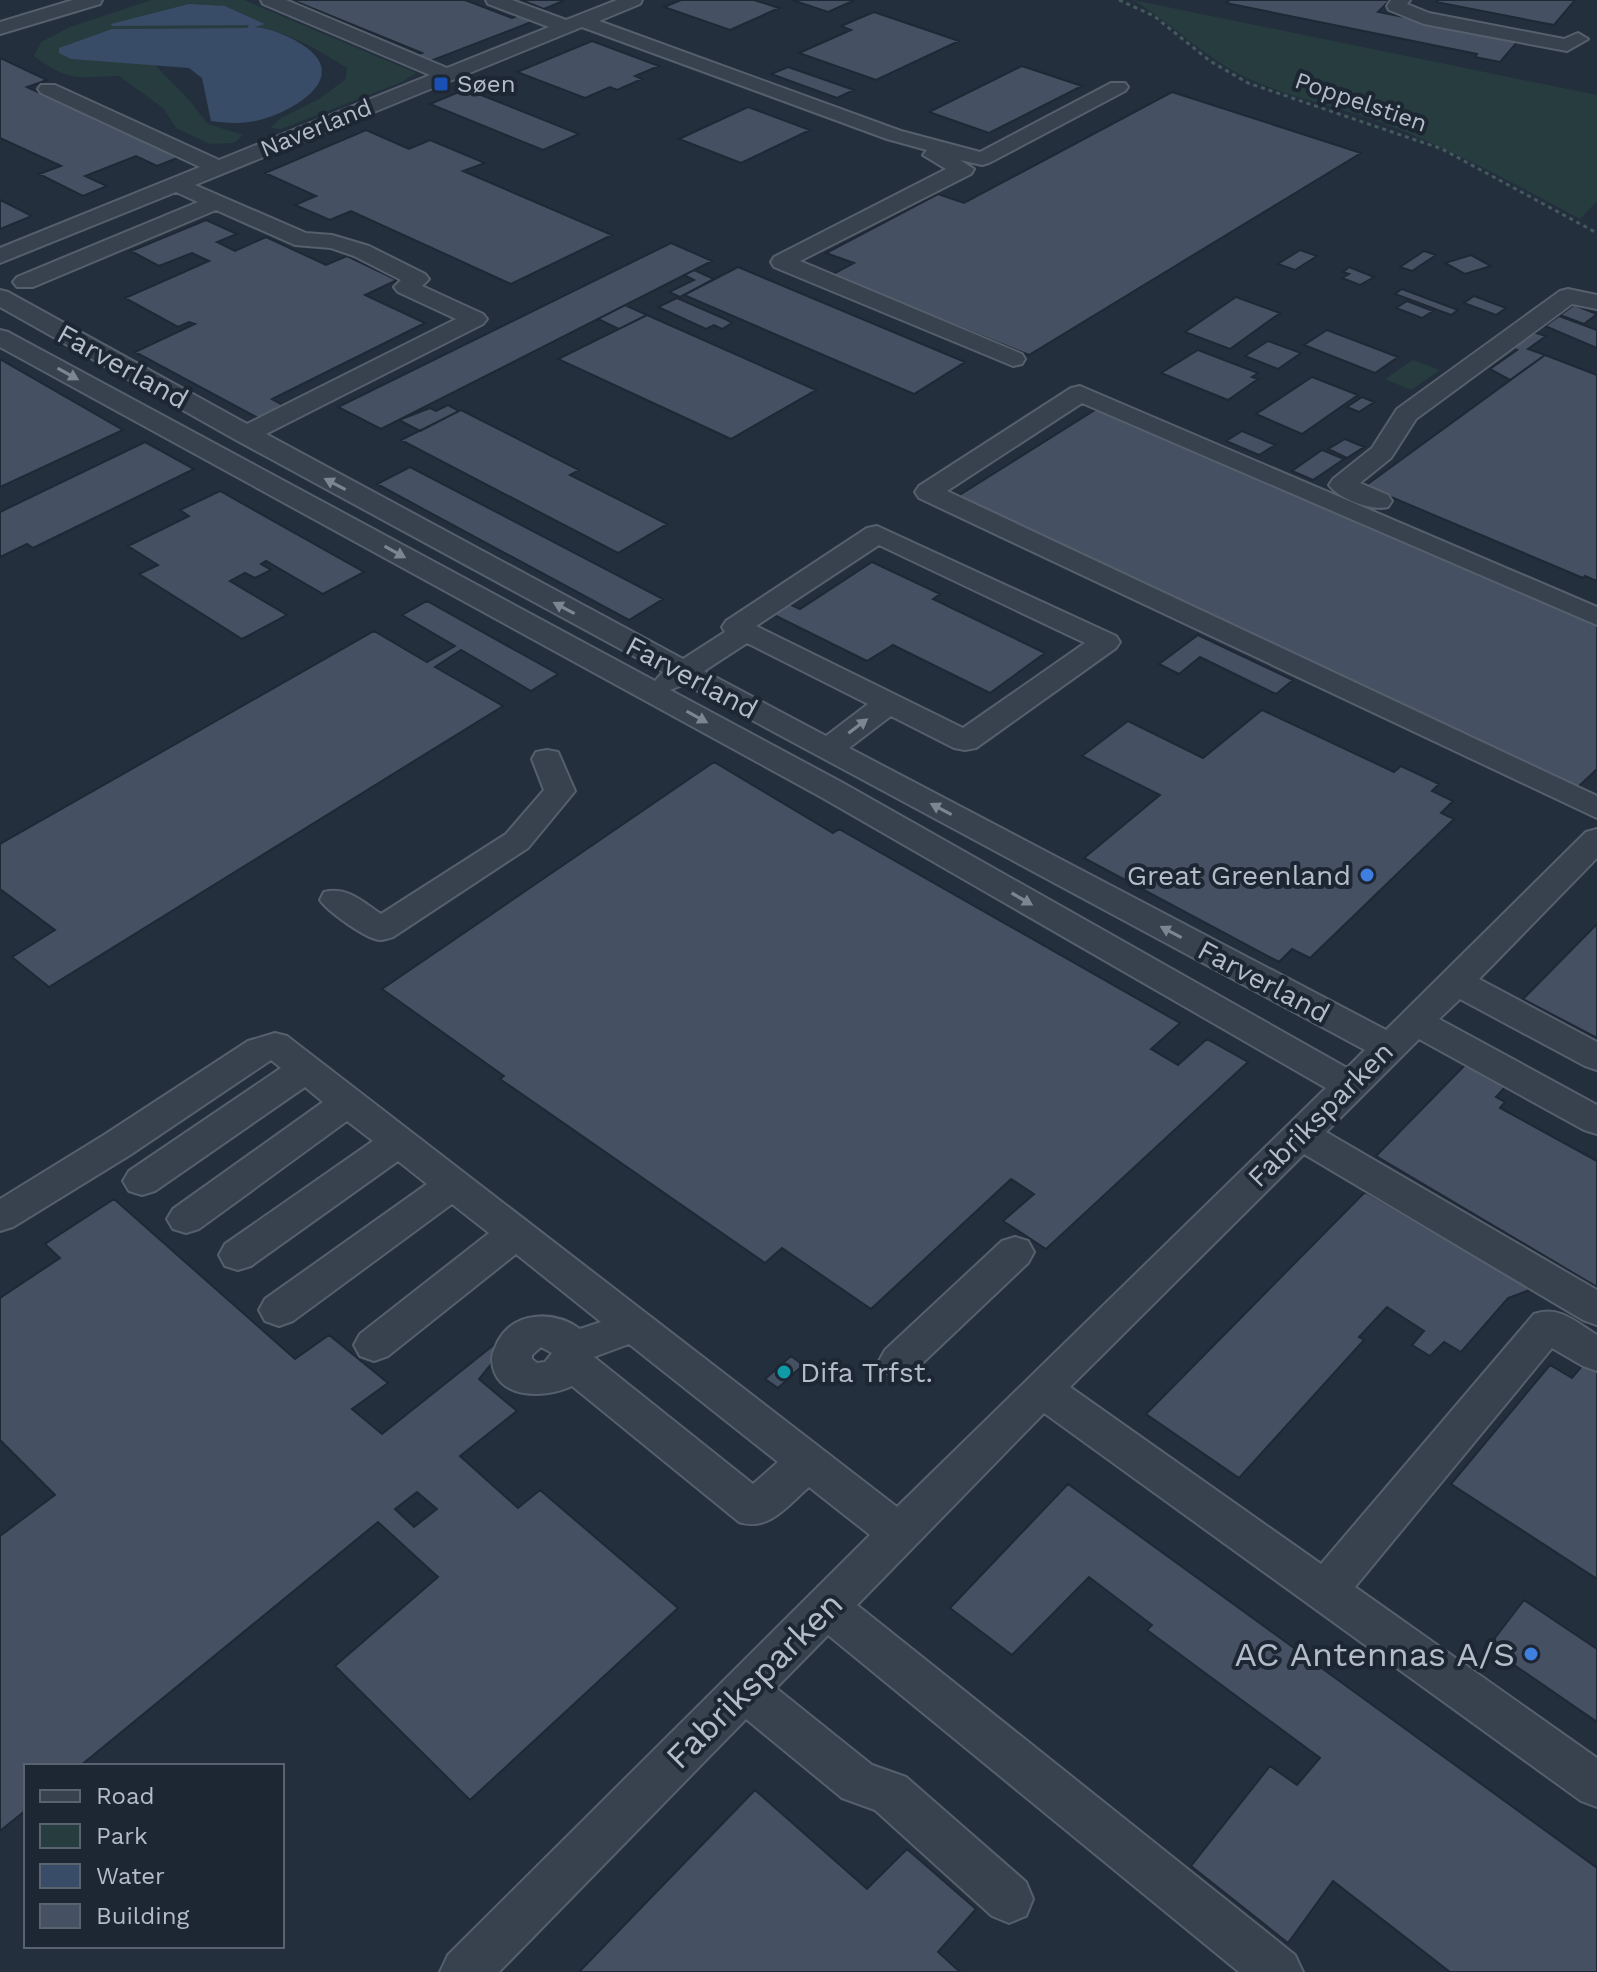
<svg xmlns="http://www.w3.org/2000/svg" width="1597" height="1972" font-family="'Work Sans',sans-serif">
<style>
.green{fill:#263c3f}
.water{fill:#394c67}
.building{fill:#455162;stroke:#1f2835;stroke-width:2;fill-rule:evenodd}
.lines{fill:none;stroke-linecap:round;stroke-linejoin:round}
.minor-casing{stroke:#565f6c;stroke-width:4}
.path{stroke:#44595c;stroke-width:3;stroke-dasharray:4 4;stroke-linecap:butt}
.minor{fill:#38414e;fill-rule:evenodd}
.oneway{fill:#7c8592}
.transit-dot{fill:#1a4fb4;stroke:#1d2633;stroke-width:3}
.shop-dot{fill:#3f7fe0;stroke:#1d2633;stroke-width:3}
.culture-dot{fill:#0f9aa8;stroke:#1d2633;stroke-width:3}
.labels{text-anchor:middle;stroke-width:8;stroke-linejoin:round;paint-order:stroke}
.far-poi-label{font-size:24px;fill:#b4bcc9;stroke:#1d2633;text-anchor:start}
.far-street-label{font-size:24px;fill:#b4bcc9;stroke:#1d2633}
.street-label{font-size:28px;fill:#b4bcc9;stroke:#1d2633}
.poi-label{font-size:28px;fill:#b4bcc9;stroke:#1d2633;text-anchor:end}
.near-poi-label{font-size:34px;fill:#b4bcc9;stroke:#1d2633;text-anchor:end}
.near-street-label{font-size:34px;fill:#b4bcc9;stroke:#1d2633}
</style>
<rect width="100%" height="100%" fill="#242f3e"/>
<path class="green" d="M 151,0 L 244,0 L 416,73 L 402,82 L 281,129 L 270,128 L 281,118 L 319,99 L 346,79 L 347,68 C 320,51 287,31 255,27 L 263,23 L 225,6 L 113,26 L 250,24 L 247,28 L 112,29 L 71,59 L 153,63 L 189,100 L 208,124 L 243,135 L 234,143 L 210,144 L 176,128 L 163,108 L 119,76 C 76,77 71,83 34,56 L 41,42 L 70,27 Z
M 1133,0 L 1597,95 L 1597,201 L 1580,219 C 1519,186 1458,153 1393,127 C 1348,109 1299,101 1254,81 C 1208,62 1175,25 1133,0 Z
M 1413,360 L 1440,370 L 1411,390 L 1385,379 Z"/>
<path class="water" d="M 189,4 L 225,6 L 265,24 L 255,27 C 273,29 292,37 307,48 C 351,81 286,115 255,121 C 240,124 226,123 211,121 L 202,78 L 189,68 L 71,59 L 59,53 L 59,48 L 112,29 L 247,28 L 249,25 L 112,26 L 111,24 Z"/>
<path class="building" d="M 292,0 L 465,0 L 512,18 L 520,15 L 534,21 L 428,62 L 413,56 L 422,53 Z
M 521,0 L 560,0 L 563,1 L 544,9 Z
M 681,0 L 754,0 L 779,8 L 730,30 L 664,7 Z
M 792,0 L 855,0 L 828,12 Z
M 1230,0 L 1390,0 L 1378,12 L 1519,40 L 1500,62 L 1475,57 L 1477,54 L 1226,3 Z
M 1438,0 L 1575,0 L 1554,25 L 1436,2 Z
M 874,12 L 959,41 L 876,80 L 799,53 L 851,30 L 841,26 Z
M 592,41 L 659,66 L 635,76 L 642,79 L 617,90 L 610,87 L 585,98 L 517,72 Z
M 0,58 L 47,80 L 27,87 L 180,157 L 157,166 L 136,156 L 85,176 L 107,186 L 83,196 L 39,174 L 61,166 L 0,138 Z
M 1022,66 L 1082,86 L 989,133 L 929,112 Z
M 788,67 L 854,90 L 837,98 L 771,74 Z
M 466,89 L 579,134 L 543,150 L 430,104 Z
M 1172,92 L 1361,153 L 1029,355 L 831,275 L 854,263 L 826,253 L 938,194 L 964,203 Z
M 748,107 L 810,130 L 741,163 L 679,139 Z
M 366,130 L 409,149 L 430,140 L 485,163 L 463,171 L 612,235 L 511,284 L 351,211 L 330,220 L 295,205 L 316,196 L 265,173 Z
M 0,200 L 32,216 L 0,229 Z
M 206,220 L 237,234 L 217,242 L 235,251 L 266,237 L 326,265 L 347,256 L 397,280 L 365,295 L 425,323 L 272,399 L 286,407 L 260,419 L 135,352 L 195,324 L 189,322 L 178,327 L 125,298 L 209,261 L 192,253 L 159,266 L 131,251 Z
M 671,243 L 712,261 L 381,429 L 338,407 Z
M 1300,250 L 1317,256 L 1295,270 L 1278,264 Z
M 1424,251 L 1436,255 L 1412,271 L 1400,267 Z
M 1471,255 L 1491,266 L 1465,274 L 1445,263 Z
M 738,267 L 965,362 L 914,394 L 684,295 Z
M 1349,267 L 1374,277 L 1360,285 L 1342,278 L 1349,274 L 1343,272 Z
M 694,270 L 714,279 L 680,297 L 669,292 L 694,280 L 684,275 Z
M 1402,289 L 1458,310 L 1451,315 L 1395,294 Z
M 1474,296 L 1506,308 L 1496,315 L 1464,303 Z
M 1236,297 L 1280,313 L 1230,349 L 1185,332 Z
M 677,298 L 725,319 L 732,323 L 722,329 L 714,325 L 706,329 L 658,307 Z
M 1407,301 L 1433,311 L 1422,318 L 1396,308 Z
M 625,305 L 647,315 L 619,329 L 598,319 Z
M 1574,305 L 1597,314 L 1584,324 L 1560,315 Z
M 647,315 L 816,390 L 731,439 L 558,359 Z
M 1559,316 L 1597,330 L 1597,348 L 1545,326 Z
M 1327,330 L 1398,357 L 1375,373 L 1304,345 Z
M 1533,332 L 1546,336 L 1528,349 L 1545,355 L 1510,380 L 1490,369 L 1517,350 L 1510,347 Z
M 1268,341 L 1301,353 L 1278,369 L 1245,356 Z
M 1198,350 L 1258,373 L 1252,377 L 1258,379 L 1228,400 L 1161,373 Z
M 1545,355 L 1597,375 L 1597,581 L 1585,576 L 1583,578 L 1365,486 Z
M 0,359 L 123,430 L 0,487 Z
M 1312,377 L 1358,395 L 1302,434 L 1256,414 Z
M 1362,397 L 1374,402 L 1359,412 L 1347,407 Z
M 448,405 L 459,411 L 420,431 L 399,420 L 430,408 L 436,411 Z
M 1098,408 L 1597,623 L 1597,769 L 1577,788 L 958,496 Z
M 461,410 L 579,470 L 570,475 L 667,524 L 618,553 L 401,440 Z
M 1242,431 L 1275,445 L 1259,455 L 1226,441 Z
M 1345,439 L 1364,447 L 1347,458 L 1328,449 Z
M 145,442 L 194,469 L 33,548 L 27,544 L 0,557 L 0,512 Z
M 1322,450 L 1344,459 L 1313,480 L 1292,471 Z
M 410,467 L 663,599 L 629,620 L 377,484 Z
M 220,491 L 364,572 L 323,594 L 266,561 L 261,564 L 271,570 L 255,578 L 245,573 L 230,581 L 287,615 L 242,639 L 139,574 L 158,565 L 128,546 L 189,516 L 180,510 Z
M 872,562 L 940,594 L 933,599 L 1045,653 L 990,693 L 893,645 L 867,661 L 770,613 L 785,602 L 800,609 Z
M 427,601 L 558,674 L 531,691 L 461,650 L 435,667 L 503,706 L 49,987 L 12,957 L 55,930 L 0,889 L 0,844 L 374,631 L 427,662 L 455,646 L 402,615 Z
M 1198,635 L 1293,680 L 1276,694 L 1200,657 L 1179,674 L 1159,664 Z
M 1262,710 L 1394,772 L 1401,766 L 1439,784 L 1432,791 L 1453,801 L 1441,813 L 1454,819 L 1310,958 L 1292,949 L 1279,962 L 1084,858 L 1160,795 L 1082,756 L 1128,721 L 1203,758 Z
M 714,762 L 833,833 L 839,829 L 1180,1023 L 1151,1049 L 1178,1065 L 1207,1039 L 1248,1062 L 1046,1249 L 1003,1221 L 1034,1194 L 1011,1179 L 871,1309 L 782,1248 L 765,1263 L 500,1079 L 504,1076 L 382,989 Z
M 1597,924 L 1597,1038 L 1523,999 Z
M 1466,1064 L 1507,1085 L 1496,1097 L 1505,1102 L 1500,1108 L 1597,1161 L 1597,1287 L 1376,1156 Z
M 1365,1192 L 1532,1289 L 1508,1298 L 1461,1352 L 1444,1342 L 1430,1356 L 1412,1345 L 1424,1331 L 1387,1307 L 1359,1337 L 1364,1340 L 1239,1478 L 1146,1414 Z
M 114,1199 L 295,1359 L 329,1335 L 388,1383 L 352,1409 L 382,1434 L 500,1340 L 492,1363 L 479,1379 L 517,1411 L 460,1456 L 518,1508 L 540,1490 L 678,1608 L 470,1800 L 335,1666 L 438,1577 L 378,1522 L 80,1766 L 26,1766 L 26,1810 L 0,1831 L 0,1536 L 55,1495 L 0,1440 L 0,1298 L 60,1258 L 45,1244 ZM 417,1492 L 437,1509 L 414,1527 L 395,1509 Z
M 791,1356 L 803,1365 L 778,1388 L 765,1379 Z
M 1587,1360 L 1597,1366 L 1597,1579 L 1451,1484 L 1550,1365 L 1572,1378 Z
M 1068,1484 L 1597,1868 L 1597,1972 L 1450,1972 L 1333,1881 L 1288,1943 L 1191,1866 L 1270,1766 L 1297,1785 L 1320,1758 L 1147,1630 L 1152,1625 L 1089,1577 L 1012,1655 L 950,1608 Z
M 1524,1600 L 1597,1649 L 1597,1722 L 1488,1647 Z
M 755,1790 L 867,1889 L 907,1849 L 976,1909 L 938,1952 L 960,1972 L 579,1972 Z"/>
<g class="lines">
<g class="minor-casing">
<path id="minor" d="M 73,0 L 102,0 L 100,4 L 0,34 L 0,22 Z
M 261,0 L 286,0 L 447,68 L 549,27 L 488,4 L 486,0 L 512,0 L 566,20 L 617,0 L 642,0 L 640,4 L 599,21 L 901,131 L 980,152 L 1111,83 L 1125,83 L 1128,87 L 1125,91 L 989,163 L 982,165 L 960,160 L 974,169 L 971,174 L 800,261 L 1022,354 L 1025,359 L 1022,364 L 1013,366 L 774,267 L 771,262 L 774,257 L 946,169 L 923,155 L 927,150 L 887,139 L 582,27 L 195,185 L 306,233 L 332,235 L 369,246 L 425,274 L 429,279 L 422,286 L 483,314 L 487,319 L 483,324 L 266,434 L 683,659 L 725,632 L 722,627 L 726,621 L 867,528 L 877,526 L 1116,636 L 1120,642 L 1116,648 L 976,748 L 965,750 L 954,748 L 891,716 L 849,748 L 1386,1030 L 1586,832 L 1597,829 L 1597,858 L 1479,979 L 1597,1042 L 1597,1070 L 1585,1066 L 1460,999 L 1439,1019 L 1597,1105 L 1597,1134 L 1584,1130 L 1419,1039 L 1326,1132 L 1597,1290 L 1597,1325 L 1583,1320 L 1304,1154 L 1070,1387 L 1321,1564 L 1534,1314 C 1559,1305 1576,1322 1597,1335 L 1597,1371 L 1583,1366 L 1552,1348 L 1355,1587 L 1597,1758 L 1597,1807 L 1581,1801 L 1044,1413 L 857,1605 L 1295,1955 L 1303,1972 L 1239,1972 L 828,1635 L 776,1688 L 872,1765 L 906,1777 L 1026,1882 L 1033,1899 L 1026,1916 L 1009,1923 L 992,1916 L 875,1810 L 842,1798 L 746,1719 L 499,1972 L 440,1972 L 448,1955 L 870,1535 L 809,1487 C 788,1505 769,1532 739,1522 L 572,1386 C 545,1399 493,1400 492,1359 C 492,1353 496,1346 498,1341 C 515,1310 555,1311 580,1329 L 601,1322 L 516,1254 L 388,1356 L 374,1361 L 360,1356 L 354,1345 L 360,1334 L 489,1233 L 452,1204 L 293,1321 L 279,1326 L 265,1321 L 259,1310 L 265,1299 L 427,1184 L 398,1161 L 251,1266 L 238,1270 L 225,1266 L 219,1255 L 225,1244 L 373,1141 L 347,1121 L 199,1229 L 186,1233 L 173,1229 L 167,1219 L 173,1209 L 323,1102 L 305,1087 L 155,1191 L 142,1195 L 129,1191 L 123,1181 L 129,1171 L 281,1068 L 271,1060 L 130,1155 L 13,1227 L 0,1231 L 0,1199 L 104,1135 L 248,1041 L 275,1033 L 287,1036 L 897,1507 L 1326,1088 L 821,797 L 0,347 L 0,330 L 8,332 L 655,681 L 663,672 L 236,440 L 0,307 L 0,290 L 8,292 L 247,424 L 456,319 L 398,292 L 394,287 L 401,280 L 354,256 L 331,248 L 295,245 L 216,210 L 33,287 L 17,287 L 13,282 L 17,277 L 198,202 L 176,192 L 0,263 L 0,248 L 200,167 L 41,93 L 38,89 L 41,85 L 55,85 L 219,160 L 430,75 L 263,4 ZM 879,545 L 1085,643 L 963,728 L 756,626 ZM 747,643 L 868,704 L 826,736 L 704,671 ZM 685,684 L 1365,1050 L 1347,1068 L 843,783 L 670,690 ZM 629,1344 L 778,1462 L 753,1484 L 594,1357 ZM 541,1347 L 552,1353 L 545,1362 L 537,1363 L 532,1359 L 532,1355 Z
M 1391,0 L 1410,0 L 1407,4 L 1429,13 L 1564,39 L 1578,33 L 1588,39 L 1567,51 L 1424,24 L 1389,10 L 1387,6 Z
M 1568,289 L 1597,295 L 1597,309 L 1572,304 L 1416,419 L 1391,458 L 1360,483 L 1388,495 L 1392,501 L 1388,507 C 1372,511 1339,499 1329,485 L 1333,479 L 1372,448 L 1397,409 L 1560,291 Z
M 1080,386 L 1597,607 L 1597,625 L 1082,403 L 947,491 L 1597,796 L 1597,818 L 919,498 L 915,492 L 919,486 L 1071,388 Z
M 547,750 L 558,752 L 575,791 L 528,848 L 393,937 C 390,938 382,940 380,940 C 366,939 327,911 320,900 L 324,892 C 347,886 363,902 381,914 L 506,834 L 544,790 L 532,759 L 536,752 Z
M 1015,1237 L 1028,1241 L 1034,1252 L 1028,1263 L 913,1372 L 899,1377 L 885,1372 L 879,1361 L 885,1350 L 1002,1241 Z"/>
</g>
<path class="path" d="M 1119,0 L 1154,16 L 1210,61 L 1248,83 L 1442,149 L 1597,233"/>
<use href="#minor" class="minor"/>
</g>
<defs><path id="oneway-solid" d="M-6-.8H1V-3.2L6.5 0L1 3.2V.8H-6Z" transform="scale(2)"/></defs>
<g class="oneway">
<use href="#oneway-solid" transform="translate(68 374) rotate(29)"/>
<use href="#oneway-solid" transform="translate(335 484) rotate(-152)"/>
<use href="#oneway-solid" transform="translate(395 552) rotate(29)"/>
<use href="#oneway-solid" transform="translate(564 608) rotate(-152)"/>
<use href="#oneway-solid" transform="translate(697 717) rotate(29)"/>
<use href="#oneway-solid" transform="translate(858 726) rotate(-37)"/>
<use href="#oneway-solid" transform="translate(941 809) rotate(-152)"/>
<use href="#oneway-solid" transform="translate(1022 899) rotate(30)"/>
<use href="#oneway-solid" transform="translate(1171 932) rotate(-152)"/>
</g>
<rect class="transit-dot" x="433" y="76" width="16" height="16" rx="4"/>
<g class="shop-dot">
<circle cx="1367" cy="875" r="8"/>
<circle cx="1531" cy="1654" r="8"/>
</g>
<circle class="culture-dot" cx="784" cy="1372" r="8"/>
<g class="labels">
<g class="far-poi-label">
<text x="457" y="92">Søen</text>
</g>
<g class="far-street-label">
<text transform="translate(1361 102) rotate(19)" y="8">Poppelstien</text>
<text transform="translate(316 128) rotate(-22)" y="8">Naverland</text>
</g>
<g class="street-label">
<text transform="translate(123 366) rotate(29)" y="10">Farverland</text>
<text transform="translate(692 677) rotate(28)" y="10">Farverland</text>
<text transform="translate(1264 981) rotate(28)" y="10">Farverland</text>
<text transform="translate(1320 1114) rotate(-45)" y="10">Fabriksparken</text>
</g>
<g class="poi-label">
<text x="1351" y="885">Great Greenland</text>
<text x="800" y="1382" text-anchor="start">Difa Trfst.</text>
</g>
<g class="near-poi-label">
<text x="1515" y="1666">AC Antennas A/S</text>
</g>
<g class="near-street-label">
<text transform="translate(754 1680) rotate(-45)" y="12">Fabriksparken</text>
</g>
</g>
<rect x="24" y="1764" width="260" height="184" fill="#1d2633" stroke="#59626f" stroke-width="2"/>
<rect x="40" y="1790" width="40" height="12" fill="#38414e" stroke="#59626f" stroke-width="2"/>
<text x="96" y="1804" font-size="24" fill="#b4bcc9">Road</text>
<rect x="40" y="1824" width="40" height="24" fill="#263c3f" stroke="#59626f" stroke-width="2"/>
<text x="96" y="1844" font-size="24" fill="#b4bcc9">Park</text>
<rect x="40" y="1864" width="40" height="24" fill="#394c67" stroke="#59626f" stroke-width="2"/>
<text x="96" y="1884" font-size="24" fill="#b4bcc9">Water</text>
<rect x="40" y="1904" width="40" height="24" fill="#455162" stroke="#59626f" stroke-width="2"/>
<text x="96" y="1924" font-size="24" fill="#b4bcc9">Building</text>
</svg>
